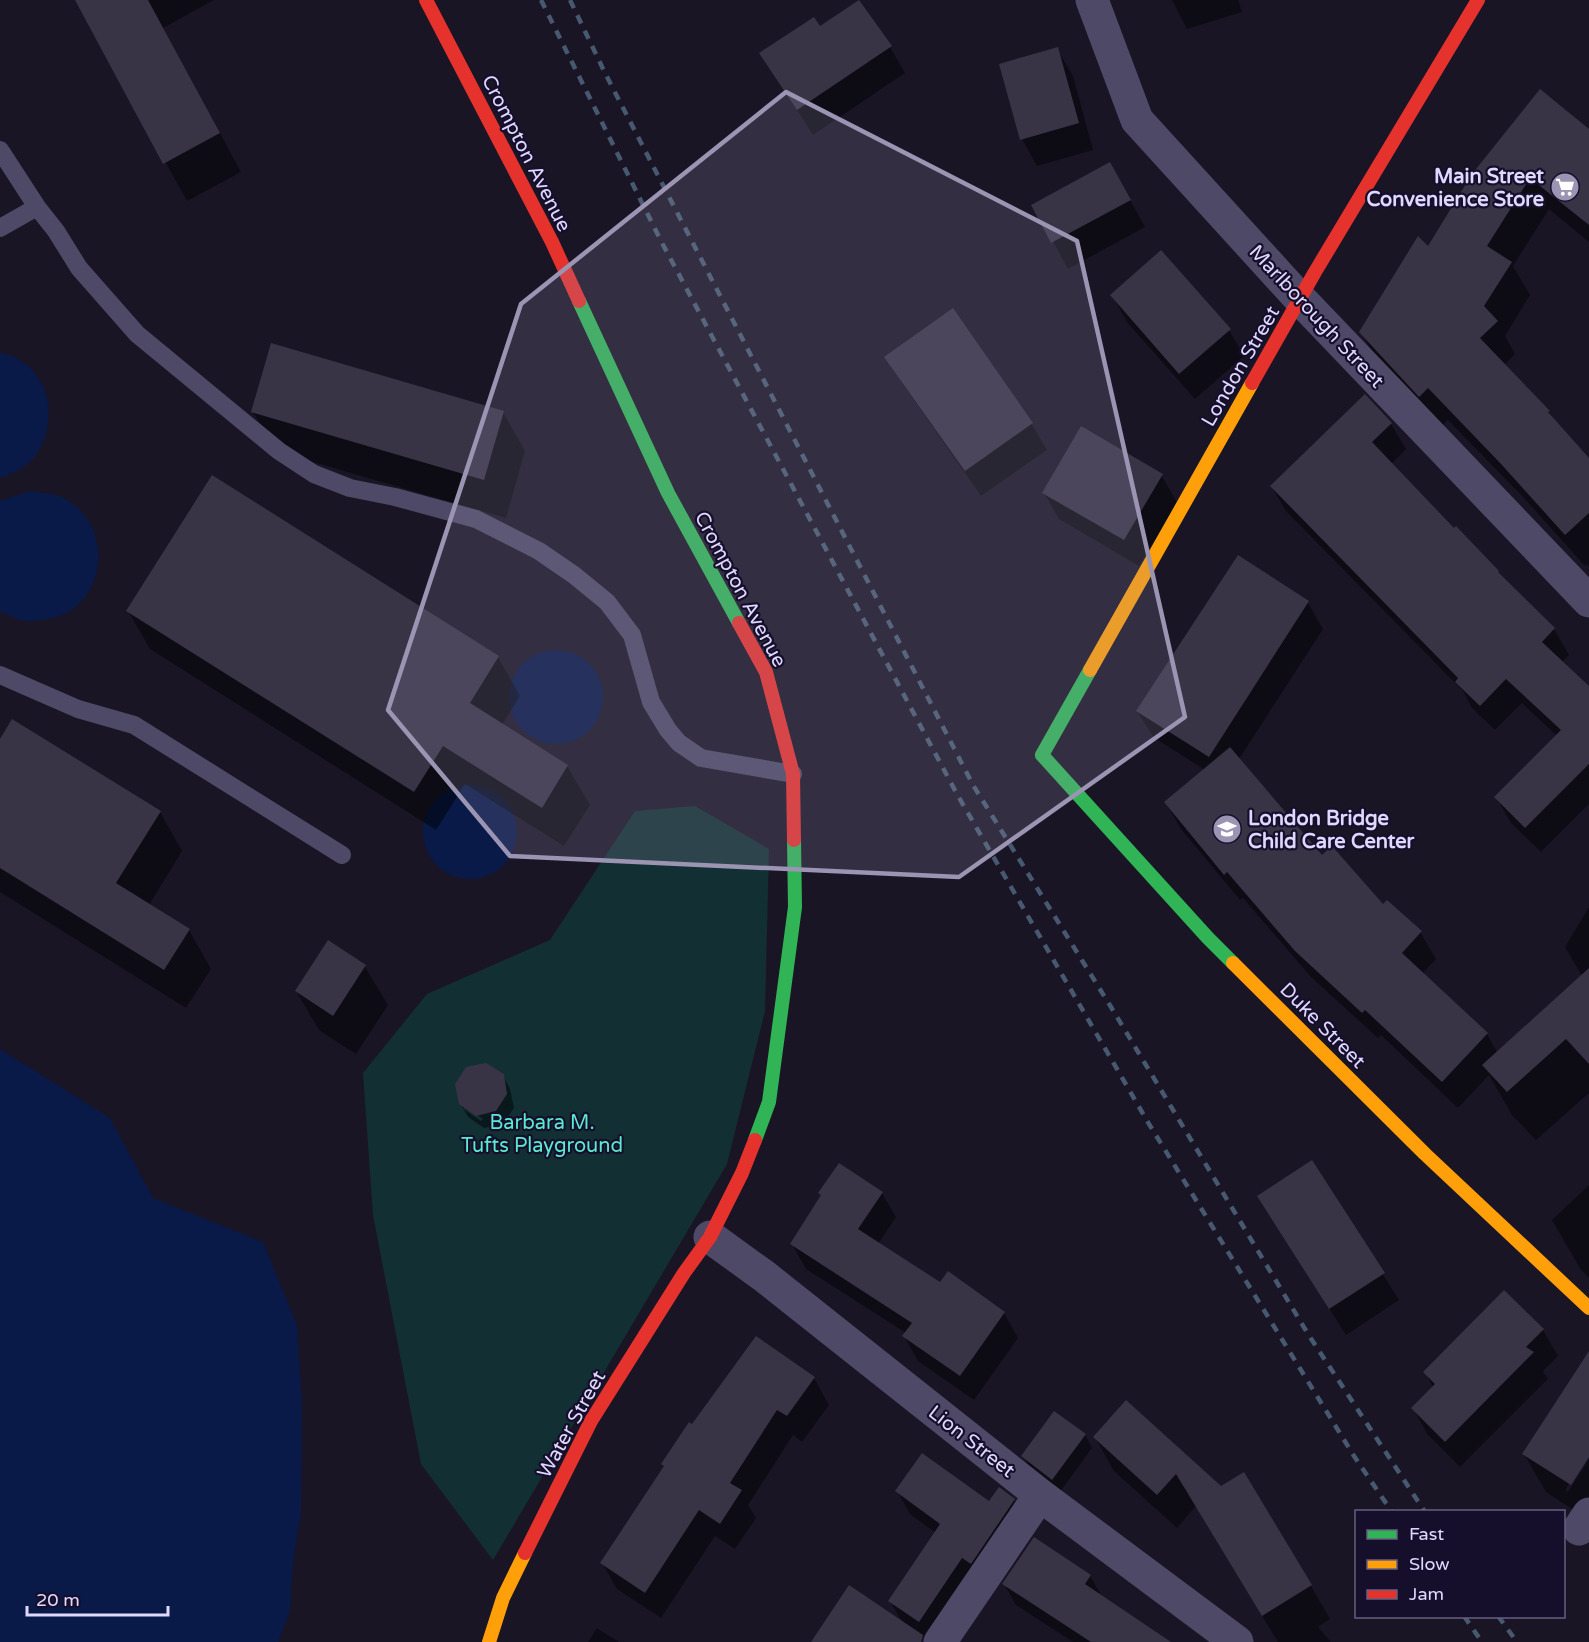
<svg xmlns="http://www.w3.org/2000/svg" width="1589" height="1642" font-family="'Varela Round',sans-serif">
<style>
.green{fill:#123033}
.water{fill:#091a48}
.shadow{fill:#0007;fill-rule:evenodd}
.building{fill:#393346}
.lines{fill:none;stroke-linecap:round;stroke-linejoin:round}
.lane{stroke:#4d4966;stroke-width:18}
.street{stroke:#4d4966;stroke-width:33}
.fast{stroke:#30b455;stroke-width:14}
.slow{stroke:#ff9f0a;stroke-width:14}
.jam{stroke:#e5322d;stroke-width:14}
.rail{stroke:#475970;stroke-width:4.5;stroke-dasharray:9 8;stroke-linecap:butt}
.marked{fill:#9b94b3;fill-opacity:0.2;stroke:#9b94b3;stroke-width:4.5;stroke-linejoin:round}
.labels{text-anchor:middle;stroke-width:4.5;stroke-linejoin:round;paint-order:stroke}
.street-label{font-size:20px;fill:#e0d8ff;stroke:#160f2b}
.poi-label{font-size:20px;font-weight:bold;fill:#e0d8ff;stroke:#160f2b;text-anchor:end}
.park-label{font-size:20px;fill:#5ae9d1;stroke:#160f2b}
</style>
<rect width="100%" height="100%" fill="#1a1525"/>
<path class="green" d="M 695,806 L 769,849 L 765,1011 L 727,1164 L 493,1560 L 421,1464 L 373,1215 L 363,1073 L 427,994 L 550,940 L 635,811 Z"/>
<path class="water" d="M 0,353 C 50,362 63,423 32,460 C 26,467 13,472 5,477 L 0,478 Z
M 30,491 C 40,493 54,493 62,497 C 120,526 106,617 40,620 C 34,620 27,622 21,620 C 14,618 7,614 0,611 L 0,501 Z
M509 697a47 47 0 1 1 94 0a47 47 0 1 1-94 0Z
M423 832a47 47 0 1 1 94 0a47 47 0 1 1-94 0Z
M 0,1049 L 110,1118 L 153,1198 L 263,1242 L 297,1325 L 302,1405 L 301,1514 L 293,1562 L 290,1611 L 278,1642 L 0,1642 Z"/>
<path class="shadow" d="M 76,0 L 214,0 L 163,28 L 241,172 L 187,201 Z
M 1172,0 L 1238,0 L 1242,12 L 1187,29 Z
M 820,28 L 890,47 L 905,73 L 813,135 L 761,54 Z
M 1057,49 L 1073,76 L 1093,150 L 1037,166 L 1022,139 Z
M 1589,131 L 1589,242 L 1549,209 L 1513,266 L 1530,295 L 1505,336 L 1515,354 L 1504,365 L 1549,412 L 1554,420 L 1589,460 L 1589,567 L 1587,564 L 1585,566 L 1523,497 L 1448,420 L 1439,428 L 1380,365 L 1361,332 L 1428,249 Z
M 1125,191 L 1145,227 L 1068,269 L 1033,205 Z
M 1112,295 L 1229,330 L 1244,356 L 1195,399 L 1127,322 Z
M 886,357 L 1031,423 L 1047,450 L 981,496 L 902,383 Z
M 253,412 L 503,412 L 525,451 L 506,518 L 275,451 Z
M 1391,424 L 1406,449 L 1391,464 L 1454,530 L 1554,629 L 1569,655 L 1561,663 L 1589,689 L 1589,804 L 1541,852 L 1511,823 L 1496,797 L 1557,736 L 1522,703 L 1495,730 L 1472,708 L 1463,691 L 1286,511 L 1271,486 Z
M 1161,475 L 1177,502 L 1139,566 L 1059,519 L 1044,493 Z
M 1239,557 L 1308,603 L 1323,629 L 1239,759 L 1321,857 L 1383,906 L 1420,932 L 1436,959 L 1422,974 L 1487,1034 L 1497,1052 L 1582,976 L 1565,947 L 1589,907 L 1589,1093 L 1536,1140 L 1512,1115 L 1489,1075 L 1458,1108 L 1381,1035 L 1378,1038 L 1311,977 L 1243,898 L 1240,900 L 1181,829 L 1166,803 L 1205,770 L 1153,737 L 1137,711 Z
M 128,611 L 498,657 L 520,696 L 502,725 L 567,766 L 590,805 L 564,846 L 465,784 L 436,830 L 150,649 Z
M 0,742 L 160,812 L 182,851 L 149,905 L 189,930 L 211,969 L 186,1008 L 0,892 Z
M 328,942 L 365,967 L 388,1005 L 356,1054 L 319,1030 L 296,991 Z
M 503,1075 L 510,1089 L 514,1108 L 503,1124 L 484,1128 L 468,1117 L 461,1104 ZM 464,1106 L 483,1119 L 481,1121 L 464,1109 Z
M 1312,1162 L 1399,1300 L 1346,1335 L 1259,1197 Z
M 1589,1185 L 1589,1278 L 1581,1270 L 1552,1220 Z
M 882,1193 L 896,1217 L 878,1244 L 941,1284 L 1004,1313 L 1018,1338 L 974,1400 L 918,1361 L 904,1336 L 906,1333 L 806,1269 L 792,1244 Z
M 1543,1330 L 1558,1356 L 1543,1371 L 1548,1379 L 1460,1467 L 1428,1435 L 1413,1408 L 1433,1387 L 1425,1372 Z
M 814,1378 L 829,1405 L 802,1442 L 793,1435 L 748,1505 L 756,1518 L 735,1549 L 715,1536 L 661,1618 L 617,1589 L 602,1563 L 693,1427 Z
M 1589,1389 L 1589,1454 L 1565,1490 L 1568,1492 L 1589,1459 L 1589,1520 L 1546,1492 L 1524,1454 Z
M 1127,1402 L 1311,1586 L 1330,1619 L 1318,1627 L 1331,1642 L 1278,1642 L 1196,1506 L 1177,1528 L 1114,1471 L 1095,1437 Z
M 1085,1435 L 1092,1448 L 1060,1492 L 1031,1469 L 1023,1456 Z
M 897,1491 L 989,1504 L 1014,1500 L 1027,1524 L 930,1642 L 904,1624 L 914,1642 L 812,1642 L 903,1623 L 890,1601 L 936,1533 L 910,1514 Z
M 1090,1576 L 1103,1598 L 1168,1642 L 1073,1642 L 1016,1605 L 1004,1584 Z
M 597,1628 L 619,1642 L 588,1642 Z"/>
<path class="building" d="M 75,0 L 148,0 L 220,133 L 163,164 Z
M 859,0 L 892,46 L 797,110 L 759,53 L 814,17 L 820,26 Z
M 1058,47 L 1079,123 L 1020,140 L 999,64 Z
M 1540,89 L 1589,129 L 1589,225 L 1530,178 L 1487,246 L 1512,262 L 1484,306 L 1498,321 L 1480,338 L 1550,411 L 1548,412 L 1589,458 L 1589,513 L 1565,535 L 1502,465 L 1428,388 L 1419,397 L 1359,332 L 1418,236 L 1428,246 L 1472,174 Z
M 1110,162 L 1131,200 L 1051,243 L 1031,205 Z
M 1161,250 L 1231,329 L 1179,374 L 1110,295 Z
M 953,308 L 1033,423 L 965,471 L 884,357 Z
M 271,343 L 504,411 L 484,480 L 251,412 Z
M 1365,394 L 1392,423 L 1372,442 L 1454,528 L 1456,526 L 1499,571 L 1498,572 L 1555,628 L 1542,642 L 1589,686 L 1589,764 L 1525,828 L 1494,797 L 1561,730 L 1506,679 L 1480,706 L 1455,682 L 1458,678 L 1270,486 Z
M 1081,426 L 1163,474 L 1124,540 L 1042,493 Z
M 212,475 L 499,656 L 470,703 L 568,765 L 542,808 L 443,746 L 414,792 L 126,611 Z
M 1238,555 L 1309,601 L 1209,757 L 1136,711 Z
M 12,719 L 161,811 L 116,883 L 190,929 L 164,970 L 0,868 L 0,739 Z
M 1230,747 L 1322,855 L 1332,846 L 1383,904 L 1387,900 L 1422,931 L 1402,953 L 1488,1033 L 1442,1082 L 1365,1010 L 1362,1013 L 1295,951 L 1227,872 L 1224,875 L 1164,802 Z
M 328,940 L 366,965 L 333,1016 L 295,991 Z
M 1589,968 L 1589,1064 L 1566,1039 L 1507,1092 L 1482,1065 Z
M 486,1063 L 504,1074 L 507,1094 L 496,1111 L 476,1116 L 459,1104 L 455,1084 L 466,1067 Z
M 1312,1160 L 1385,1273 L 1329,1309 L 1257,1196 Z
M 839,1163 L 883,1192 L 858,1229 L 940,1282 L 948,1271 L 1005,1312 L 960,1376 L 902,1336 L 912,1323 L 790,1244 L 821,1195 L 818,1193 Z
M 1504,1290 L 1544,1329 L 1526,1347 L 1534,1352 L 1445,1442 L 1411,1408 L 1435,1384 L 1423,1372 Z
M 756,1336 L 815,1377 L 787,1416 L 777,1410 L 730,1483 L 742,1490 L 720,1524 L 699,1510 L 645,1593 L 600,1563 L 664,1466 L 661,1464 L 689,1422 L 692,1424 Z
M 1589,1351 L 1589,1457 L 1571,1485 L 1522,1454 Z
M 1126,1400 L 1221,1486 L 1244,1472 L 1312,1585 L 1262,1616 L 1176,1474 L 1157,1495 L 1093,1437 Z
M 1054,1411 L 1086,1434 L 1052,1480 L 1021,1456 Z
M 922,1453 L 989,1501 L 999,1487 L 1015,1499 L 971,1564 L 962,1558 L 919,1622 L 888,1601 L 940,1524 L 895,1491 Z
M 1034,1537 L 1091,1575 L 1085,1584 L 1171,1642 L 1091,1642 L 1002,1584 Z
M 849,1585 L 923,1635 L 921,1642 L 811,1642 Z"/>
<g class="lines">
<path class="lane" d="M 0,150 L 37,207 L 56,231 L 79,268 L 137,334 L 279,451 L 314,474 L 350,488 L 395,497 L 476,519 L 539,551 L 574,575 L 607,602 L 632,635 L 651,702 L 668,730 L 679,743 L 701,758 L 793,774
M 0,228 L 37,207
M 0,675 L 78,709 L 134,725 L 342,855"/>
<path class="street" d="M 1092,0 L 1137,120 L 1301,300 L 1589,601
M 710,1237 L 764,1276 L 1040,1495 L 1237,1642
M 1579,1529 L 1589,1514
M 940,1642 L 1040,1495"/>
<path class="fast" d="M 579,301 L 668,493 L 739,623
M 1090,670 L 1042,755 L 1208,938 L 1233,963
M 755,1140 L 769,1102 L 795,907 L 794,840"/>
<path class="slow" d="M 1090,670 L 1252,383
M 1233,963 L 1425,1154 L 1589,1308
M 489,1642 L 503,1598 L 525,1553"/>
<path class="jam" d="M 426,0 L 552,242 L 579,301
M 1252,383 L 1315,272 L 1478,0
M 739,623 L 766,672 L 793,774 L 794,840
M 525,1553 L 591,1421 L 684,1273 L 710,1237 L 742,1173 L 755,1140"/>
<path class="rail" d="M 541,0 L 661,241 L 958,796 L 1149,1124 L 1354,1456 L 1392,1512
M 570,0 L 605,73 L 973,785 L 1111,1007 L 1308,1334 L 1425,1512
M 1464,1616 L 1482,1642
M 1498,1616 L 1517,1642"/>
</g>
<path class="marked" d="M 786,92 L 1077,241 L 1185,717 L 959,877 L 510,856 L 388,710 L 521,304 Z"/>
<defs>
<g id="supermarket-disc" transform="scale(1.5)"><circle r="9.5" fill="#9b94b3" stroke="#160f2b"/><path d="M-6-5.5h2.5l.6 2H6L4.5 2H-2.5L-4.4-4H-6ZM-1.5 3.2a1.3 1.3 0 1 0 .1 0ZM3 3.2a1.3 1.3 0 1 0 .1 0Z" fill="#fff"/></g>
<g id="school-disc" transform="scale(1.5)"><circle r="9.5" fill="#9b94b3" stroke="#160f2b"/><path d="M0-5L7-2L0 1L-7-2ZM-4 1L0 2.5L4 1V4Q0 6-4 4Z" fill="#fff"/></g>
</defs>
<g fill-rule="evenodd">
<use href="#supermarket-disc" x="1565" y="187"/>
<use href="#school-disc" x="1227" y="829"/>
</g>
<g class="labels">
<g class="street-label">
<text transform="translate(527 153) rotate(63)" y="7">Crompton Avenue</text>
<text transform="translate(1317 316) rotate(47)" y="7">Marlborough Street</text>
<text transform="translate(1240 366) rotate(-60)" y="7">London Street</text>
<text transform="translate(741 589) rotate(62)" y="7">Crompton Avenue</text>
<text transform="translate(1323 1025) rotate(45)" y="7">Duke Street</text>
<text transform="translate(571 1424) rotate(-61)" y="7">Water Street</text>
<text transform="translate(972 1441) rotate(38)" y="7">Lion Street</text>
</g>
<g class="poi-label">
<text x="1544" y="183">Main Street<tspan x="1544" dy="23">Convenience Store</tspan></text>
<text x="1248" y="825" text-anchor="start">London Bridge<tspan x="1248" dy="23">Child Care Center</tspan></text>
</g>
<g class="park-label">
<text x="542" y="1129">Barbara M.<tspan x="542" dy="23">Tufts Playground</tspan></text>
</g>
</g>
<rect x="1355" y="1510" width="210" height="108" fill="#160f2b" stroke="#675f80" stroke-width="1.5"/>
<rect x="1367" y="1530" width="30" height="9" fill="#30b455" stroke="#675f80" stroke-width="1.5"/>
<text x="1409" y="1540" font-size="18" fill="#e0d8ff">Fast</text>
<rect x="1367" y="1560" width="30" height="9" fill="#ff9f0a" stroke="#675f80" stroke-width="1.5"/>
<text x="1409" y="1570" font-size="18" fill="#e0d8ff">Slow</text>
<rect x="1367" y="1590" width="30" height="9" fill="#e5322d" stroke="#675f80" stroke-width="1.5"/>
<text x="1409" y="1600" font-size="18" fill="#e0d8ff">Jam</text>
<path d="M27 1606v9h141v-9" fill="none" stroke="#e0d8ff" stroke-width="3"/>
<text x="36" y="1606" font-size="18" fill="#e0d8ff" stroke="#160f2b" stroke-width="4.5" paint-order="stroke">20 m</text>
</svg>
